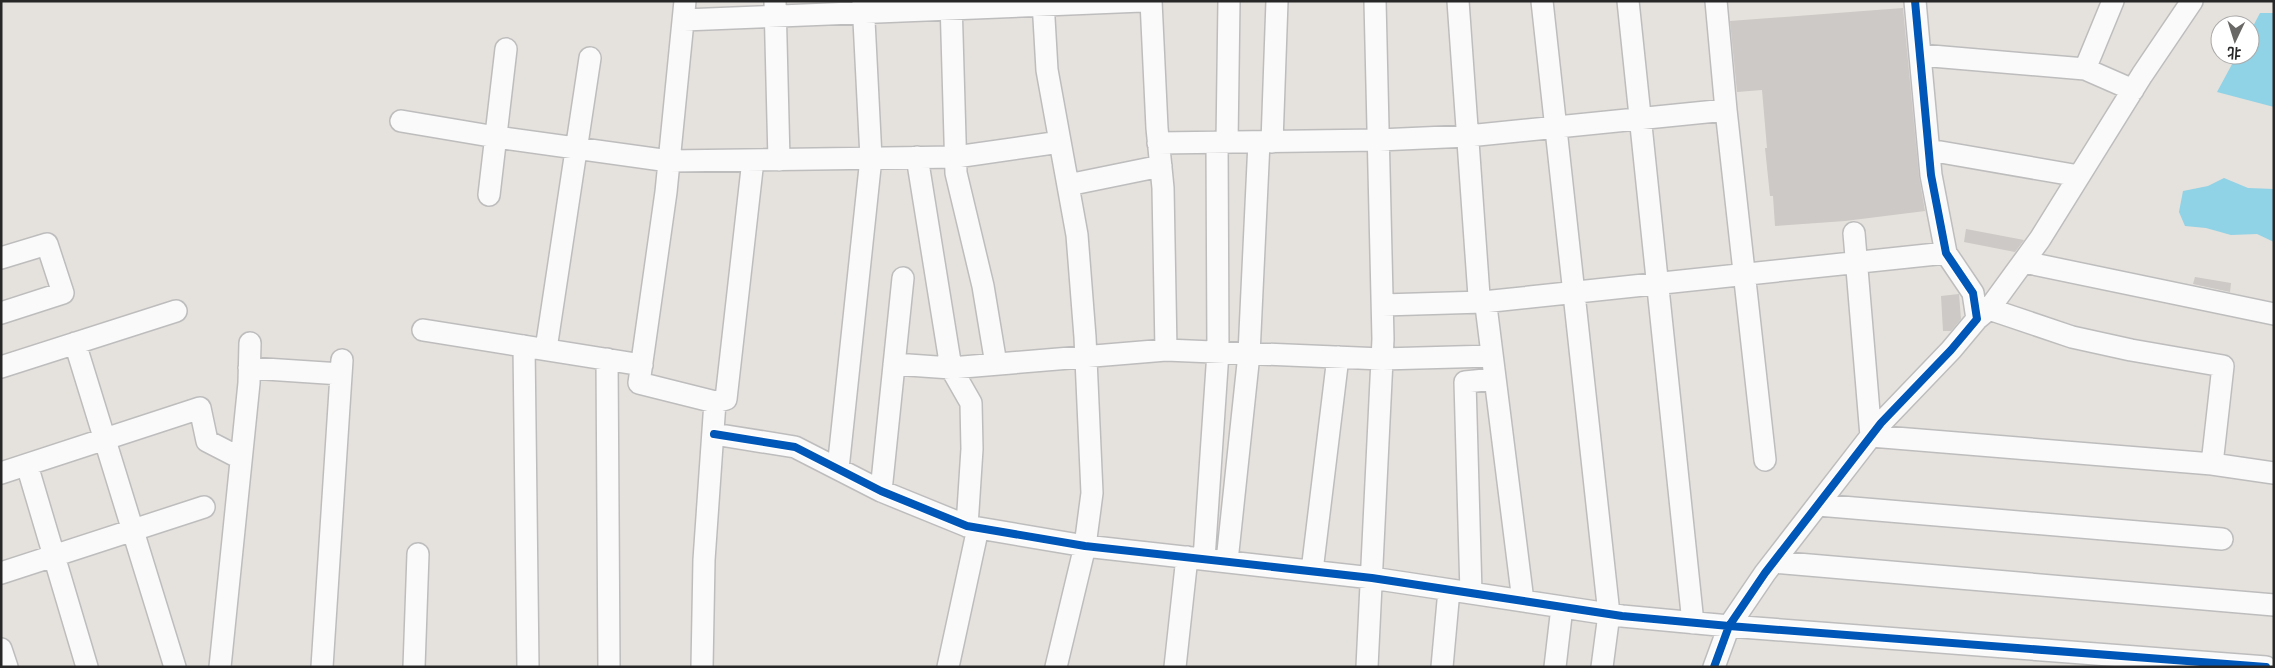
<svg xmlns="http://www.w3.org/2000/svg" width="2275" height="668" font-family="Poppins,'Noto Sans SC',sans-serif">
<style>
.water{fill:#90d2e6}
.building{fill:#ccc9c6}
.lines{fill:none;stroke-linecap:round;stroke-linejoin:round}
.minor-casing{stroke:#bebdbe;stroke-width:24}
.minor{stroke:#fbfafa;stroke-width:21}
.cycleway-casing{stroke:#fff;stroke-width:11}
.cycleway{stroke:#0057b8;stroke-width:8}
</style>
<rect width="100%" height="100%" fill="#e5e1dc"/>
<path class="water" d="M 2260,13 L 2274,13 L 2274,107 L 2217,92 L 2237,55 L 2250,55 L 2250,32 Z
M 2224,178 L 2248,188 L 2274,189 L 2274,242 L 2257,234 L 2231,235 L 2206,228 L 2185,226 L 2179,212 L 2183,191 L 2208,186 Z"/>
<path class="building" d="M 1903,8 L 1919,176 L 1925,211 L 1845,221 L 1775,226 L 1773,196 L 1770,196 L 1765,148 L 1767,148 L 1762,90 L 1737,92 L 1730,21 Z
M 1966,229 L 2024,240 L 2015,252 L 1964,242 Z
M 2195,277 L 2231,283 L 2230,292 L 2193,284 Z
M 1959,294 L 1961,319 L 1951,331 L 1943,331 L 1941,296 Z"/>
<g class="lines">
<g class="minor-casing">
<path id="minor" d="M 685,1 L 666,192 L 639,383 L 715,402
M 775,1 L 779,160
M 951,1 L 956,173 L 983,286 L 996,364
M 1043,1 L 1047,70 L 1077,235 L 1085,337 L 1092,493 L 1085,546 L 1056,667
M 1151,1 L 1157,128 L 1163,188 L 1166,350
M 1458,1 L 1479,296 L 1486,306 L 1523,601
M 1542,1 L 1609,614 L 1602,667
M 1628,1 L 1693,623
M 1716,1 L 1726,110 L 1765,460
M 684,20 L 1142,1
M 1920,55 L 2085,69 L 2133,90
M 2085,69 L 2113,1
M 401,121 L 496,137 L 669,161 L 956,157 L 1060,142
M 1227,142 L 1229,1
M 1272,142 L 1277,1
M 1158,143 L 1379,140 L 1468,136 L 1726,110
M 1929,150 L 2079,176
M 917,157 L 951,368 L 971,403 L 972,449 L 967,526
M 1068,185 L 1161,166
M 489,195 L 506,49
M 1854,233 L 1871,436 L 2212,464 L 2274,473
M 1,258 L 47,244 L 63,293 L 1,313
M 2024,262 L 2274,314
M 1383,305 L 1483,302 L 1946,253
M 1989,309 L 2072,337 L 2131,350 L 2223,366 L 2212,464
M 1977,319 L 1989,309 L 2040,239 L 2142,75 L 2192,1
M 423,330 L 642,365
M 75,343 L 175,667
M 524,346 L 528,667
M 546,349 L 590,58
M 607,359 L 609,667
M 894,364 L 951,368 L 1166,350 L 1382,359 L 1492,356
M 1,367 L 176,311
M 249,368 L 341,374
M 714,434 L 795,447 L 881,491 L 967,526 L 1085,546 L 1372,578 L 1622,616 L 1729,626 L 2266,667
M 27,465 L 87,667
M 838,469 L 871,158 L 863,1
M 1,473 L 200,408 L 207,441 L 240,458
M 881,491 L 903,278
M 1818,505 L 2222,539
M 1204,559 L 1218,352 L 1217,142
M 1227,561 L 1249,354 L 1259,142
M 1774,562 L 2274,605
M 1312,571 L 1338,357
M 1,573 L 204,507
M 1471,593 L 1465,382 L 1495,379
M 1,649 L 7,667
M 220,667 L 249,383 L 250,343
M 322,667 L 342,360
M 414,667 L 418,554
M 702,667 L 704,560 L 715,402 L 726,399 L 753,160
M 948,667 L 978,528
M 1175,667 L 1187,557
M 1367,667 L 1383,339 L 1375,1
M 1442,667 L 1449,590
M 1555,667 L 1562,607
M 1714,667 L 1729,626 L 1765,573 L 1881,423 L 1951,350 L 1977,319 L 1973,293 L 1946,253 L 1931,175 L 1915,1"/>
</g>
<use href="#minor" class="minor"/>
<g class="cycleway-casing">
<path id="cycleway" d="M 714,434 L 795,447 L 881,491 L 967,526 L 1085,546 L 1372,578 L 1622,616 L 1729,626 L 2266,667
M 1714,667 L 1729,626 L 1765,573 L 1881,423 L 1951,350 L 1977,319 L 1973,293 L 1946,253 L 1931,175 L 1915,1"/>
</g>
<use href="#cycleway" class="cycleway"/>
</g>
<rect width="2275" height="668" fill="none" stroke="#272727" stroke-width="5"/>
<g transform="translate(2235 40) rotate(184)"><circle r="24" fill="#ffffff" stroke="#a9a9a9"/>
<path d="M0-4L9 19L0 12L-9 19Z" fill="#6a6866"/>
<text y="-8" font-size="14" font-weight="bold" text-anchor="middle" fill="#272727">北</text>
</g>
</svg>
